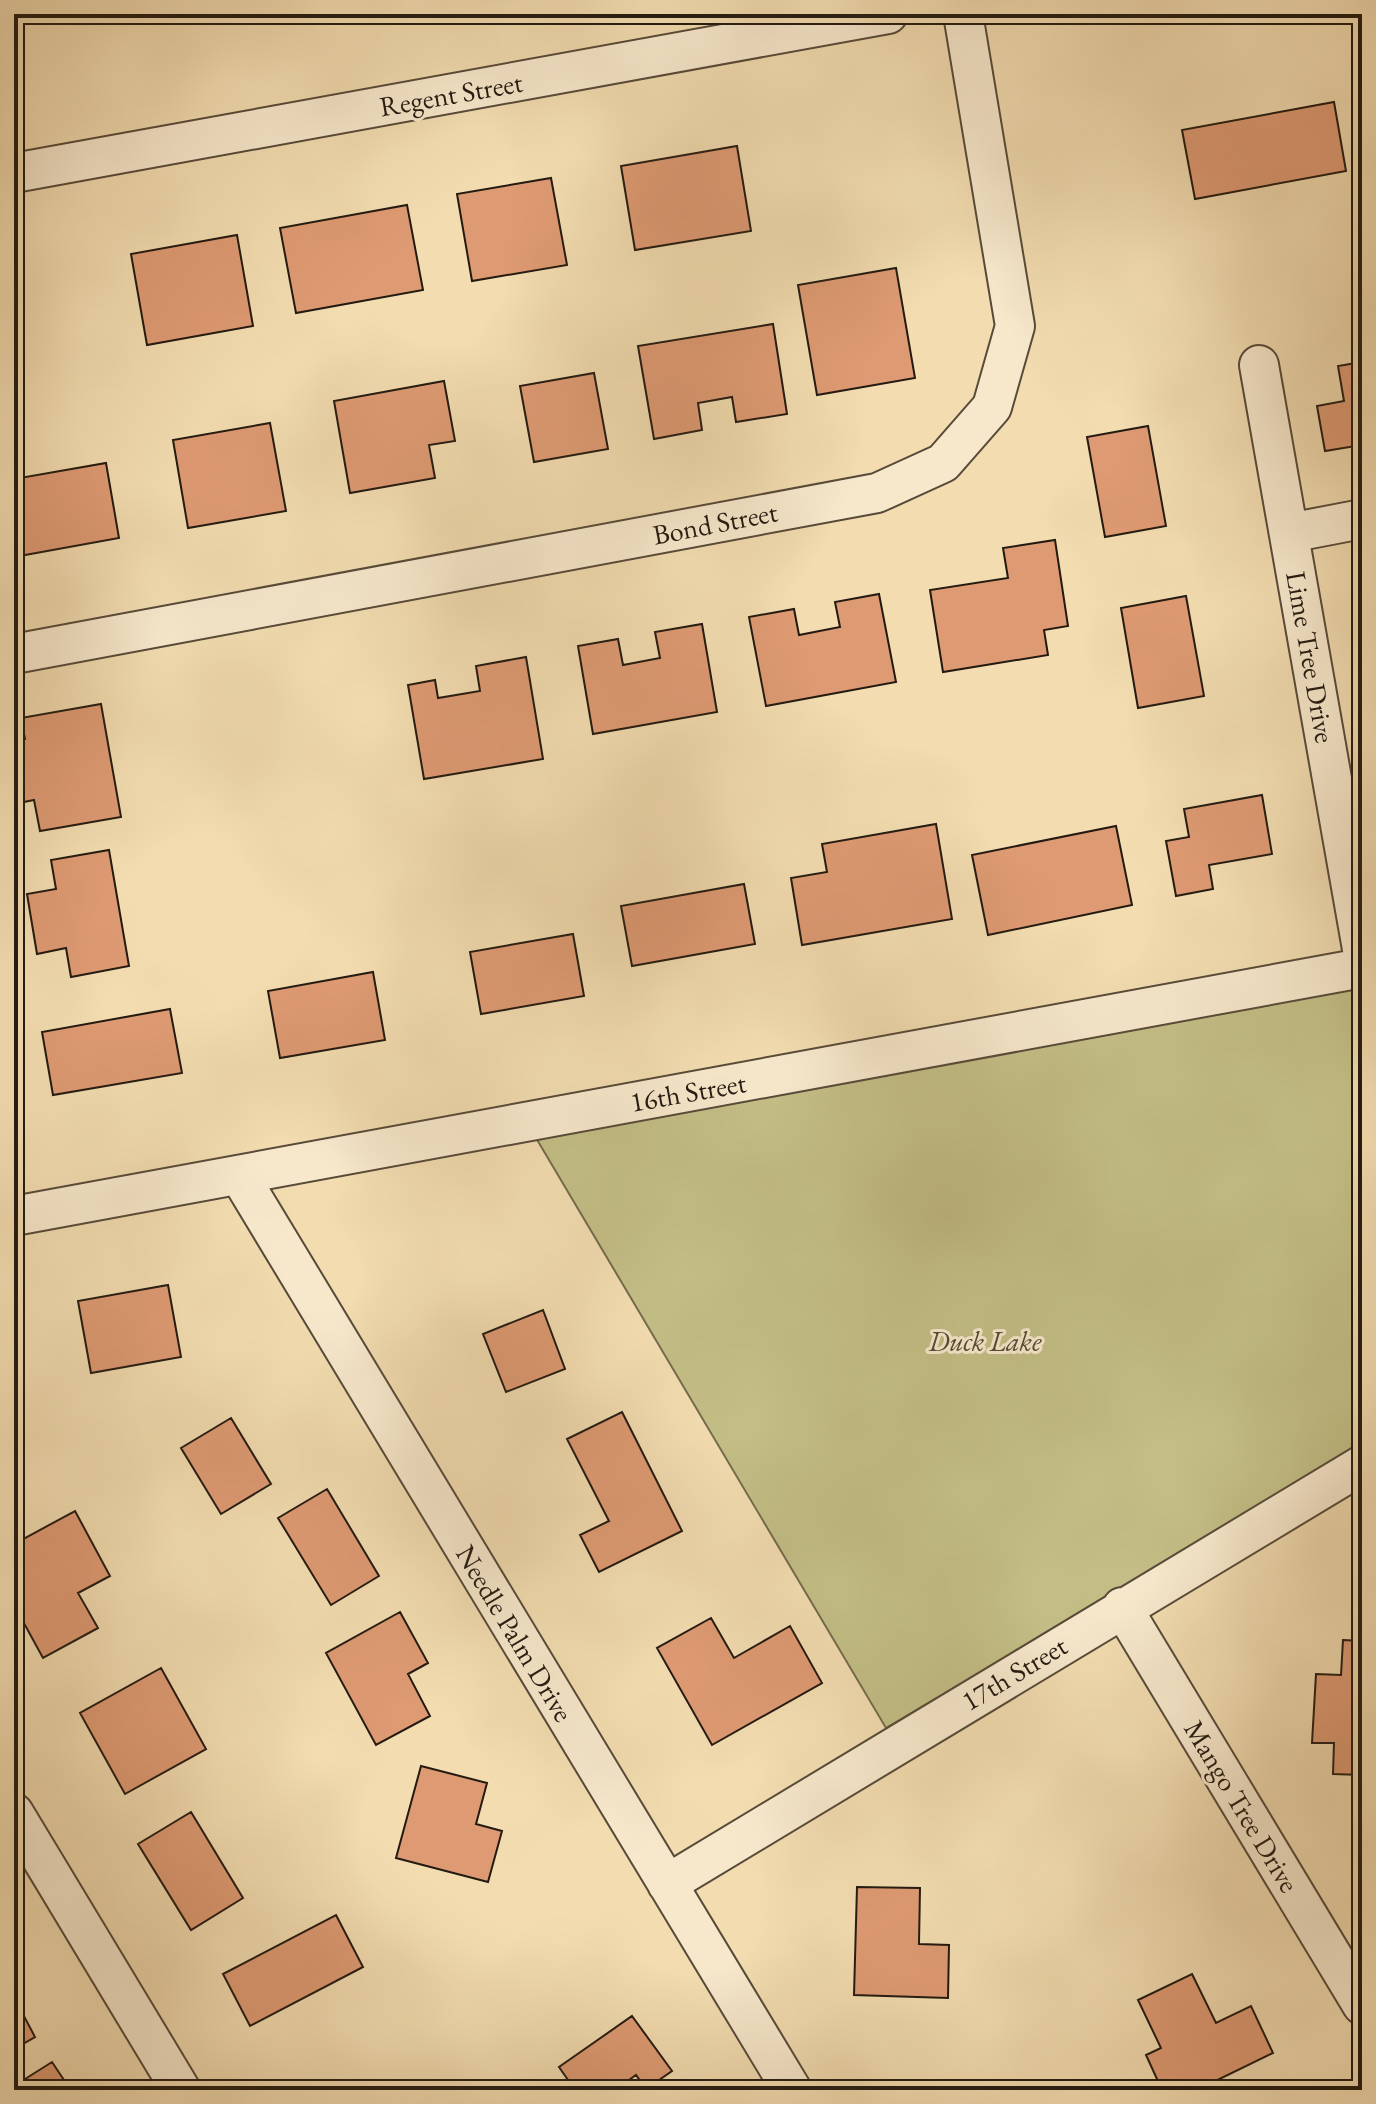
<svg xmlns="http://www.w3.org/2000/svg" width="1376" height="2104" font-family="'EB Garamond',serif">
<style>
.green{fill:#c3be86;stroke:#736c4c;stroke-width:2}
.building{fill:#de9a73;stroke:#231a11;stroke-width:2}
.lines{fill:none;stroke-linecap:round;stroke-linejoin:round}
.minor-casing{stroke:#574a39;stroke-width:42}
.minor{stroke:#f7e8cc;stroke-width:38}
.labels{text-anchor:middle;stroke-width:6;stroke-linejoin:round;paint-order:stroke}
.street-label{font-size:28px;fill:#231a11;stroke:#f7e8cc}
.park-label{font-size:28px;font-style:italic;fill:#534b34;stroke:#f7e8cc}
</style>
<rect width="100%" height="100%" fill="#f2dcb0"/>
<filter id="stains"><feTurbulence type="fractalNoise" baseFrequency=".0025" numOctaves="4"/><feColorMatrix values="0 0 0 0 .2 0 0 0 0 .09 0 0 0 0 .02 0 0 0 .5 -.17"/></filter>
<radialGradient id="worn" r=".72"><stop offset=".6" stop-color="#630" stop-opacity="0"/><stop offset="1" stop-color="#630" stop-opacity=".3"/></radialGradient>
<path class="green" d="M 1362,986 L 1362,1446 L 886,1728 L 536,1138 Z"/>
<path class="building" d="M 14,14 L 23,54 L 14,56 Z
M 1334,102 L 1346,171 L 1195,199 L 1182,130 Z
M 737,146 L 751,231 L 635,250 L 621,166 Z
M 551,178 L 567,265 L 472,281 L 457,194 Z
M 407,205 L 423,290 L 296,313 L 280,228 Z
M 237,235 L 253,326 L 147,345 L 131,254 Z
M 896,268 L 915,378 L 817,395 L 798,285 Z
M 773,324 L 787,414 L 736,422 L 732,397 L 698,403 L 702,430 L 654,439 L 638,346 Z
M 1362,362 L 1362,445 L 1325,451 L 1317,406 L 1344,401 L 1338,366 Z
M 594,373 L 608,449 L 534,462 L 520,386 Z
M 444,381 L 455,441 L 429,445 L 435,478 L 350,493 L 334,401 Z
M 270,423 L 286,511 L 188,528 L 173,440 Z
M 1148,426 L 1166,526 L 1105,537 L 1087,437 Z
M 106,463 L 119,538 L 14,557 L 14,479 Z
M 1055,540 L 1068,626 L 1044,630 L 1048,655 L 943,672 L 930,590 L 1008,578 L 1003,548 Z
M 879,594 L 896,682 L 766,706 L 749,617 L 794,609 L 799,635 L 840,627 L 835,602 Z
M 1186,596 L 1204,696 L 1138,708 L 1121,608 Z
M 702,624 L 717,712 L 593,734 L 578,646 L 618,639 L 623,665 L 660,658 L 655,632 Z
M 526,657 L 543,759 L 424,779 L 408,685 L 435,680 L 438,698 L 480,691 L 476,666 Z
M 101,704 L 121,817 L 40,831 L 34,800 L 14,804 L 14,741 L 25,739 L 21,718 Z
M 1262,795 L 1272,854 L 1209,865 L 1213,889 L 1176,896 L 1166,841 L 1189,837 L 1184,809 Z
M 936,824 L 952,919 L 802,945 L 791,878 L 827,872 L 822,844 Z
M 1116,826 L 1132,905 L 988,935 L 972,855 Z
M 109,850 L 129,966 L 71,977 L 66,948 L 37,954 L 27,894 L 56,889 L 51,860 Z
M 744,884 L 755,944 L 632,966 L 621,906 Z
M 573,934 L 584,996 L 481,1014 L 470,952 Z
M 373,972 L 385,1040 L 280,1058 L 268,991 Z
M 170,1009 L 182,1073 L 53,1095 L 42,1032 Z
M 168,1285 L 181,1357 L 91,1373 L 78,1301 Z
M 543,1310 L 565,1369 L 506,1392 L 483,1334 Z
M 622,1412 L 682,1531 L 599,1572 L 580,1535 L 609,1521 L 567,1439 Z
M 231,1418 L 271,1484 L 221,1514 L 181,1448 Z
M 327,1489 L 379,1576 L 331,1605 L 278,1518 Z
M 75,1511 L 110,1576 L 78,1593 L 98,1628 L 43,1658 L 14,1605 L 14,1544 Z
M 400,1612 L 428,1663 L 408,1674 L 430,1716 L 376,1745 L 326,1653 Z
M 711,1618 L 734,1658 L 790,1626 L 822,1683 L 712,1745 L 657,1648 Z
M 1343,1640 L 1362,1641 L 1362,1775 L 1333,1774 L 1334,1743 L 1312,1743 L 1316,1674 L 1341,1675 Z
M 161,1668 L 206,1749 L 125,1794 L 80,1713 Z
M 421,1766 L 487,1783 L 476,1824 L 502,1831 L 488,1882 L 396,1858 Z
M 191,1812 L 243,1898 L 191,1930 L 138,1844 Z
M 857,1887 L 920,1888 L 919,1944 L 949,1945 L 948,1998 L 854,1995 Z
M 336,1915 L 363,1967 L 250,2026 L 223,1974 Z
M 1192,1974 L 1216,2023 L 1251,2006 L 1273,2053 L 1197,2090 L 1162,2090 L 1146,2055 L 1161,2048 L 1138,2000 Z
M 14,2001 L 16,2001 L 35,2037 L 14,2049 Z
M 632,2016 L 672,2071 L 646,2089 L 636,2075 L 615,2090 L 575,2090 L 559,2067 Z
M 52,2062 L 70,2089 L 14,2090 L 14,2086 Z"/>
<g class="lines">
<g class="minor-casing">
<path id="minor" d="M 14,173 L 888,14
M 1259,365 L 1362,949
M 1289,533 L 1362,519
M 14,654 L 877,493 L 943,463 L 992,407 L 1015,326 L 963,14
M 239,1175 L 792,2090
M 14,1216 L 1362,968
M 1122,1607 L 1362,2005
M 14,1813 L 181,2090
M 667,1884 L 1362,1465"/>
</g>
<use href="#minor" class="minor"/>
</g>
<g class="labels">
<g class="street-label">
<text transform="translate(451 94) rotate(-10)" y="10">Regent Street</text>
<text transform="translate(715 523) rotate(-11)" y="10">Bond Street</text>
<text transform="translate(1311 657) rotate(80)" y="10">Lime Tree Drive</text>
<text transform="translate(688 1092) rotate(-10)" y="10">16th Street</text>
<text transform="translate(515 1633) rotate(59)" y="10">Needle Palm Drive</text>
<text transform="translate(1014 1673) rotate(-31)" y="10">17th Street</text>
<text transform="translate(1242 1806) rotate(59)" y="10">Mango Tree Drive</text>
</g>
<g class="park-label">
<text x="985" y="1351">Duck Lake</text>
</g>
</g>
<rect width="1376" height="2104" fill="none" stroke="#f2dcb0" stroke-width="48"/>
<rect x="16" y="16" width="1344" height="2072" fill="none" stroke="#231a11" stroke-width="4"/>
<rect x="24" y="24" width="1328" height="2056" fill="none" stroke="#231a11" stroke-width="2"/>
<rect width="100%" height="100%" filter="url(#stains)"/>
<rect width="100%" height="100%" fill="url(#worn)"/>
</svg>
